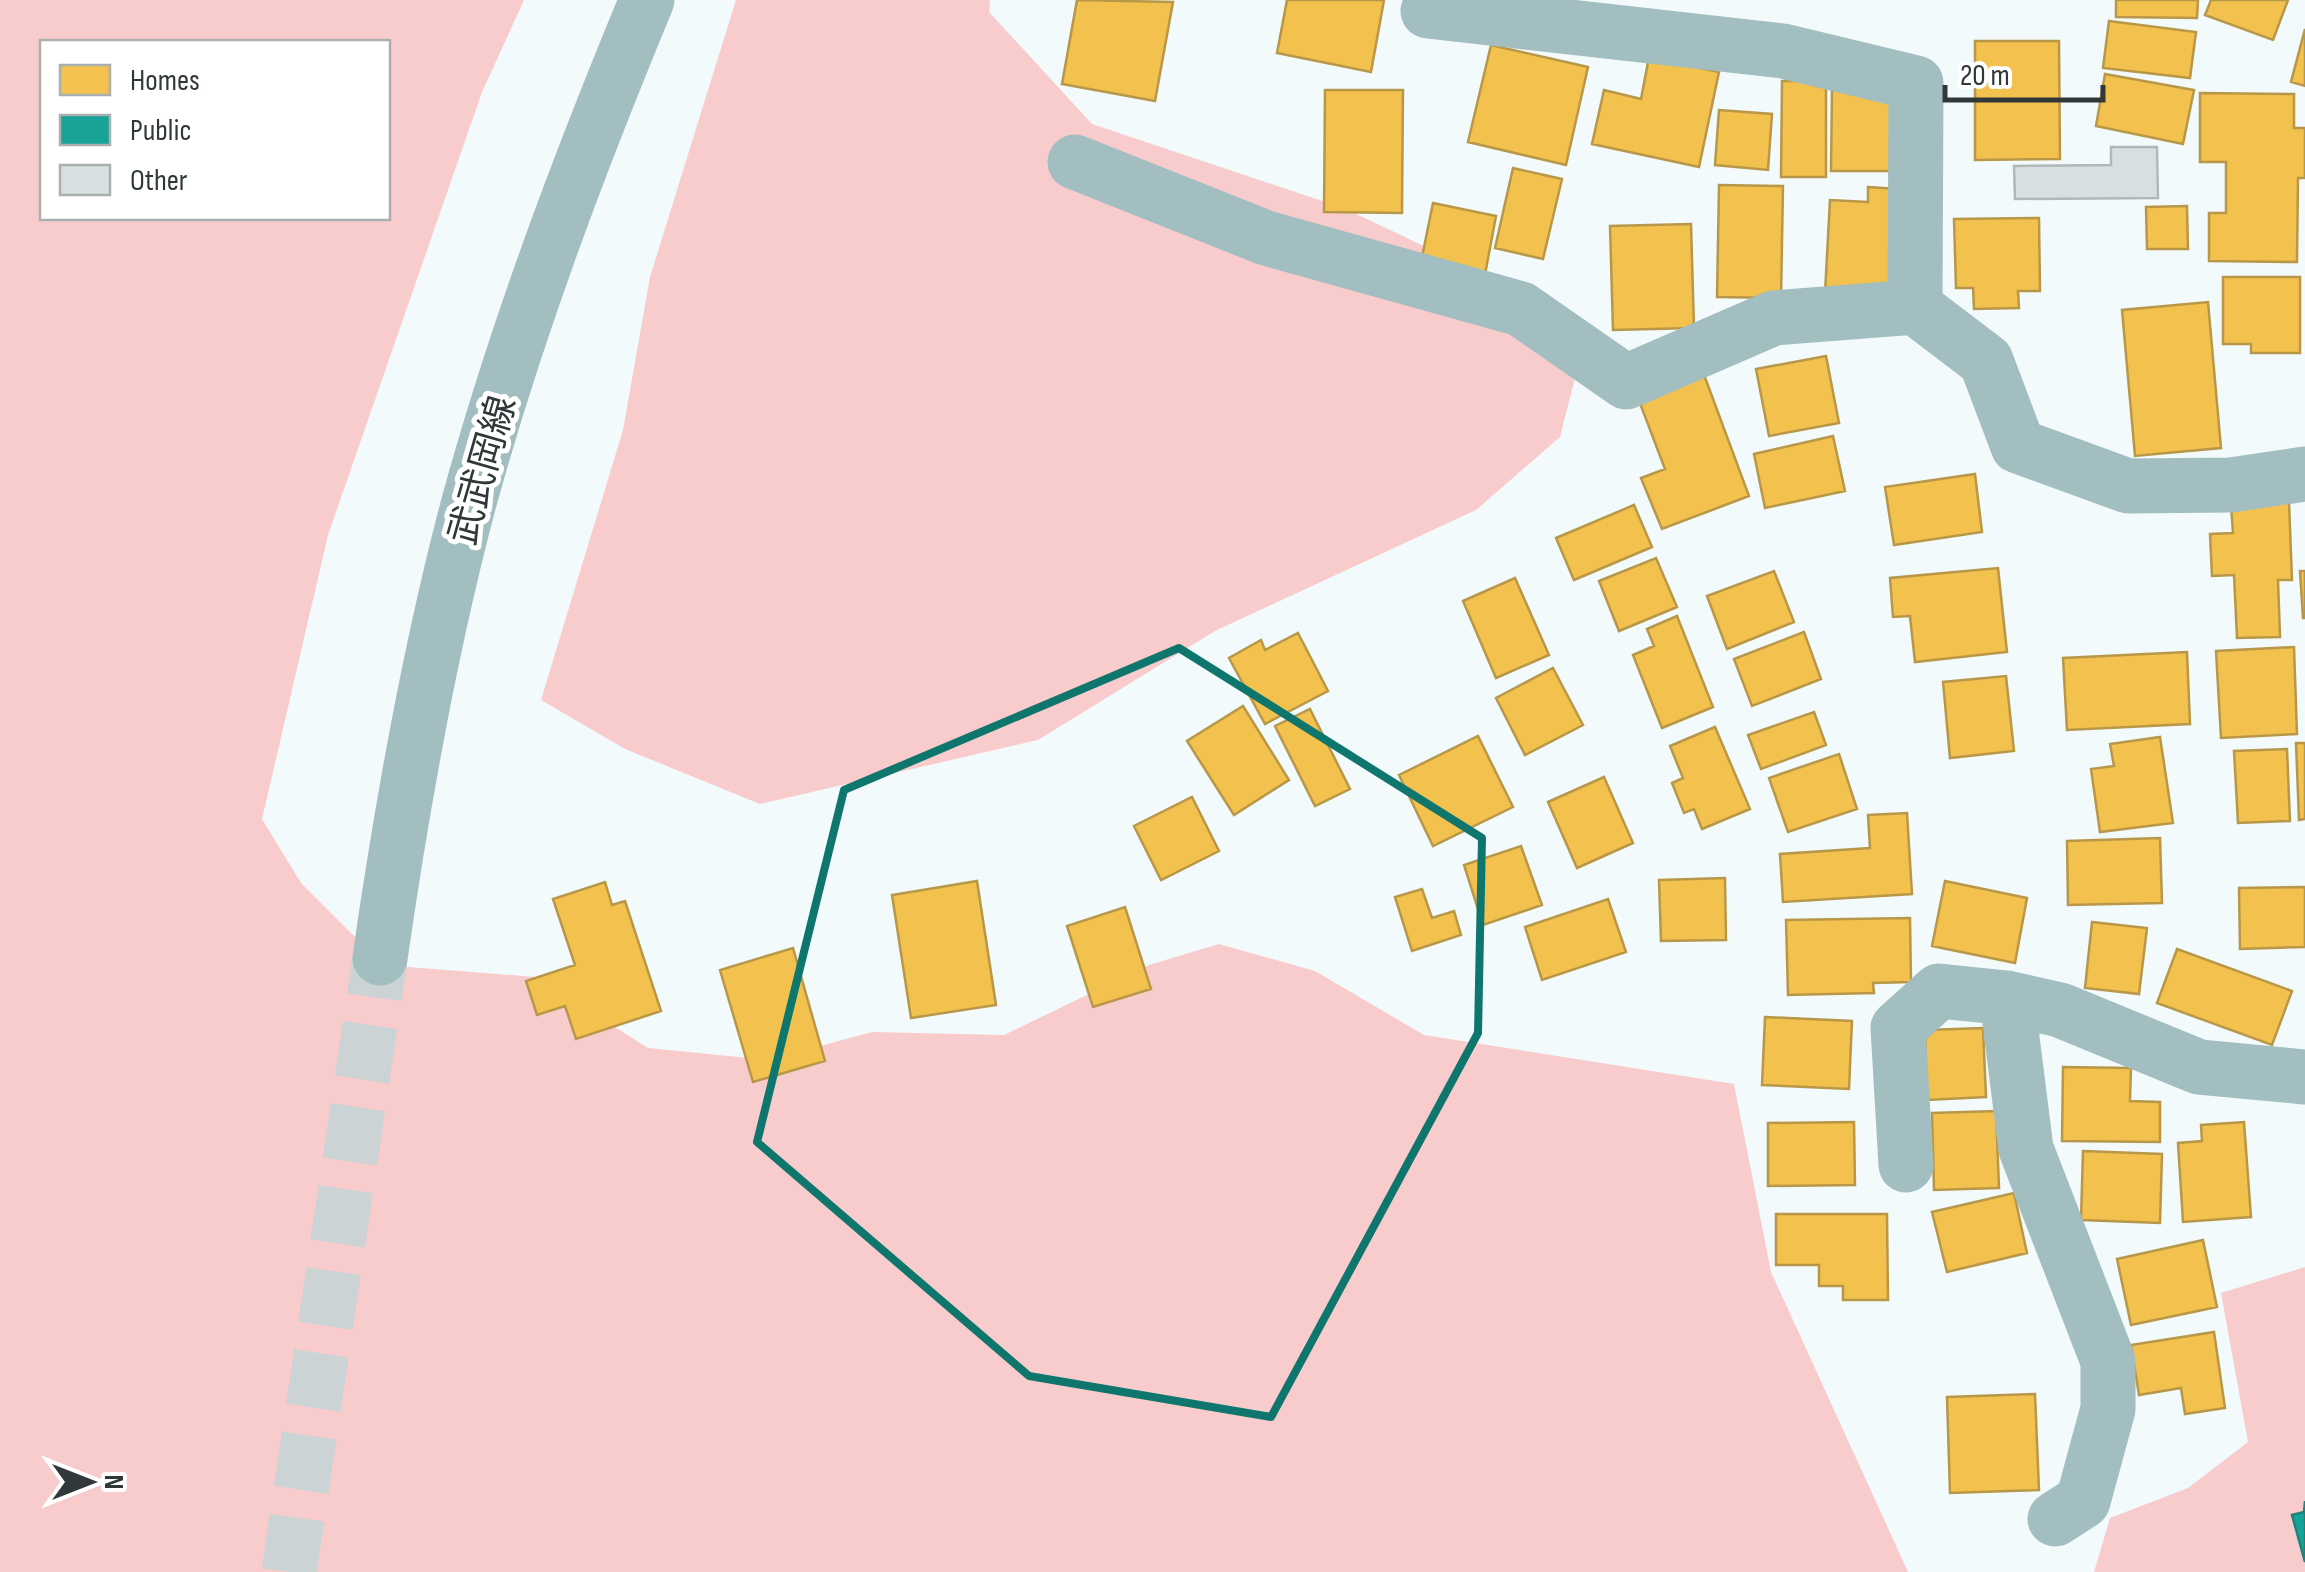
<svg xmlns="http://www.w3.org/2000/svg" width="2305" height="1572" font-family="'Sofia Sans Condensed','Noto Sans JP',sans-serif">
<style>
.forest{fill:#f8cccd;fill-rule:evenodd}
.homes{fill:#f2c14e;stroke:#b89848;stroke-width:2.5}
.public{fill:#17a398;stroke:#1e837c;stroke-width:2.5}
.building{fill:#d8dfe0;stroke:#b1b8b9;stroke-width:2.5}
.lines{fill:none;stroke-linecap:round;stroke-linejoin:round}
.tertiary-tunnel{stroke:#cbd3d4;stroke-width:55;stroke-dasharray:55 28;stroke-linecap:butt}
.minor{stroke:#a3bec0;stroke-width:55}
.tertiary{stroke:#a3bec0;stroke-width:55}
.marked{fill:none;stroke:#0f766e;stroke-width:8;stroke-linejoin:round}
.labels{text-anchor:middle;stroke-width:10;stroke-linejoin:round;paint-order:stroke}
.street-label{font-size:38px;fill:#303839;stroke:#fff}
</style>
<rect width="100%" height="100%" fill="#f2fafb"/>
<path class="forest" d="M 0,0 L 524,0 L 482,92 L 328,535 L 262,819 L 301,883 L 383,965 L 536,977 L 648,1048 L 768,1060 L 872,1032 L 1004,1035 L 1149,965 L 1219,944 L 1315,971 L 1424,1035 L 1734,1084 L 1771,1272 L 1908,1572 L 0,1572 ZM 42,42 L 388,42 L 388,218 L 42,218 Z
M 736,0 L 990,0 L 989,12 L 1092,124 L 1346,209 L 1518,291 L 1578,366 L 1560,437 L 1476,510 L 1215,631 L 1038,740 L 760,804 L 625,749 L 541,700 L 623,430 L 650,277 Z
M 2305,1267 L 2305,1572 L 2094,1572 L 2110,1518 L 2188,1488 L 2248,1442 L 2221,1293 Z"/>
<path class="homes" d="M 1077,0 L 1173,2 L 1155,101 L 1062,84 Z
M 1287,0 L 1384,0 L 1371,72 L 1277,53 Z
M 2116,0 L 2198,0 L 2197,18 L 2116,17 Z
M 2211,0 L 2288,0 L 2273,40 L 2205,15 Z
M 2109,21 L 2196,32 L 2190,78 L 2103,68 Z
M 2305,29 L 2305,86 L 2291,82 Z
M 1975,41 L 2059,41 L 2060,159 L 1975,160 Z
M 1491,45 L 1588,67 L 1566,165 L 1468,142 Z
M 1649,57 L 1719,72 L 1699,167 L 1592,144 L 1604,90 L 1641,99 Z
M 2105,74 L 2194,90 L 2183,144 L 2096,126 Z
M 1782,81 L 1826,81 L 1826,177 L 1781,177 Z
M 1325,90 L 1403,90 L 1402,213 L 1324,212 Z
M 1832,90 L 1897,90 L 1896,171 L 1831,171 Z
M 2200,93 L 2294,94 L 2294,128 L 2305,128 L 2305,178 L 2298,178 L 2297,262 L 2209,261 L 2209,213 L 2226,213 L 2226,162 L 2200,162 Z
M 1719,110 L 1772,114 L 1768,170 L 1715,165 Z
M 1513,168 L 1562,179 L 1543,259 L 1495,248 Z
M 1719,185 L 1783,186 L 1781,298 L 1717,297 Z
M 1868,187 L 1897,189 L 1891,297 L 1825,293 L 1830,200 L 1868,202 Z
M 1433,203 L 1496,216 L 1484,280 L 1420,267 Z
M 2187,206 L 2188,249 L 2147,249 L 2146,207 Z
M 2039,218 L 2040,291 L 2018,291 L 2019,308 L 1974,309 L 1973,288 L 1956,288 L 1954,219 Z
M 1691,224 L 1694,328 L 1613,330 L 1610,226 Z
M 2223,277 L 2300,277 L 2300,353 L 2251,353 L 2251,344 L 2223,344 Z
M 2208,302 L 2221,448 L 2135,456 L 2122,310 Z
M 1826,356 L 1839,423 L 1769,436 L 1756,369 Z
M 1703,372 L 1749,496 L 1662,529 L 1641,478 L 1665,469 L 1638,398 Z
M 1833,436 L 1845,491 L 1765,508 L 1754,454 Z
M 1975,474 L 1982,532 L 1894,545 L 1885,487 Z
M 2289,502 L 2292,580 L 2278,580 L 2280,637 L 2237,638 L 2234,575 L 2212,576 L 2210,534 L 2233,533 L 2231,505 Z
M 1634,505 L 1652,547 L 1574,580 L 1556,538 Z
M 1656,558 L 1677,607 L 1619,631 L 1599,581 Z
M 1998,568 L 2007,652 L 1915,662 L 1910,616 L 1893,617 L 1890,578 Z
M 1774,571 L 1794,622 L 1727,649 L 1707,596 Z
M 2300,571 L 2305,571 L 2305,618 L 2303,618 Z
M 1515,578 L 1549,655 L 1496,678 L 1463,601 Z
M 1677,616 L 1713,707 L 1662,728 L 1633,655 L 1654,646 L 1647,629 Z
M 1804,632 L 1821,679 L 1752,706 L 1734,659 Z
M 1298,633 L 1328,691 L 1265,724 L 1229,658 L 1261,640 L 1265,650 Z
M 2294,647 L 2297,734 L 2221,738 L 2216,651 Z
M 2187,652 L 2190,724 L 2067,730 L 2063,658 Z
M 1553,668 L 1583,725 L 1525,755 L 1496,698 Z
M 2006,676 L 2014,751 L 1950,758 L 1943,682 Z
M 1243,706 L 1289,780 L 1234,815 L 1187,741 Z
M 1310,709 L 1350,789 L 1315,806 L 1275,726 Z
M 1814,712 L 1826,745 L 1761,769 L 1748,735 Z
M 1715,727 L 1750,809 L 1702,829 L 1694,809 L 1684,813 L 1672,783 L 1683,778 L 1670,746 Z
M 1478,736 L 1513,807 L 1433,846 L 1399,775 Z
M 2160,737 L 2173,823 L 2100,832 L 2091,769 L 2114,766 L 2110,744 Z
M 2296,743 L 2305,743 L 2305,819 L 2299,820 Z
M 2287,749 L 2290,821 L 2238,823 L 2234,751 Z
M 1839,754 L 1857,809 L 1788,832 L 1769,778 Z
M 1604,777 L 1633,843 L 1577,868 L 1548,802 Z
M 1192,797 L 1219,851 L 1161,880 L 1134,826 Z
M 1907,813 L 1912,894 L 1783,902 L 1780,854 L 1870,848 L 1868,815 Z
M 2160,838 L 2162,903 L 2068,905 L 2067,841 Z
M 1521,846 L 1542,905 L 1483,925 L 1464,865 Z
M 1725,878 L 1726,940 L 1661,941 L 1659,880 Z
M 977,881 L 996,1005 L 911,1018 L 892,895 Z
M 1945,881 L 2027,898 L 2015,963 L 1932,946 Z
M 605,882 L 612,905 L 625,901 L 661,1011 L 576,1039 L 565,1006 L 537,1015 L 526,981 L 575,965 L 553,899 Z
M 2305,887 L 2305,947 L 2240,949 L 2239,888 Z
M 1422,889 L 1432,918 L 1454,911 L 1461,935 L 1412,951 L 1395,897 Z
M 1608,899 L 1626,952 L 1542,980 L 1525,927 Z
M 1125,907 L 1151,989 L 1093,1007 L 1067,926 Z
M 1910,918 L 1911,982 L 1873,983 L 1874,993 L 1788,995 L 1786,920 Z
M 2092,922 L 2147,928 L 2139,994 L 2085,988 Z
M 793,948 L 825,1061 L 753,1082 L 720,970 Z
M 2177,949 L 2292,991 L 2272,1045 L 2157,1003 Z
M 1765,1017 L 1852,1021 L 1849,1089 L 1762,1085 Z
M 1983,1028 L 1986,1097 L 1927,1100 L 1925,1030 Z
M 2063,1067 L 2131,1068 L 2130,1101 L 2160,1102 L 2160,1142 L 2062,1141 Z
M 1996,1111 L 1999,1188 L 1934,1190 L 1932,1113 Z
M 1854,1122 L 1855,1185 L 1768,1186 L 1768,1123 Z
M 2244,1122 L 2251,1217 L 2183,1222 L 2178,1143 L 2202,1141 L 2201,1125 Z
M 2083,1151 L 2162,1154 L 2160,1223 L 2081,1220 Z
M 2014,1193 L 2027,1253 L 1947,1272 L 1932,1212 Z
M 1776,1214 L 1887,1214 L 1888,1300 L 1843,1300 L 1843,1286 L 1819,1286 L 1819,1265 L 1776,1265 Z
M 2203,1240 L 2217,1307 L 2131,1325 L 2117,1259 Z
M 2214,1332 L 2225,1408 L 2185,1414 L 2181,1388 L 2139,1395 L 2131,1345 Z
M 2035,1394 L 2039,1490 L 1950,1493 L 1947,1397 Z"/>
<path class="public" d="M 2305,1501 L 2305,1562 L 2292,1515 L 2304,1512 Z"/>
<path class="building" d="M 2111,147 L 2157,147 L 2158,198 L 2015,199 L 2014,166 L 2111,165 Z"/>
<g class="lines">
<path class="tertiary-tunnel" d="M 289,1572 L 380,958"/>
<path class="minor" d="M 1428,11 L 1783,51 L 1916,83 L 1915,307
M 1075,162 L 1266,238 L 1521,309 L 1626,382 L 1774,318 L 1915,307 L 1986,361 L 2018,446 L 2128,486 L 2231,485 L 2305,474
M 2007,998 L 2026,1149 L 2108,1361 L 2108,1409 L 2083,1501 L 2055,1519
M 1906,1165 L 1898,1028 L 1939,991 L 2007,998 L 2060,1010 L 2199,1067 L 2305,1077"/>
<path class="tertiary" d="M 380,958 C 402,805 429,652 469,502 C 516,331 579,164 647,0"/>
</g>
<path class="marked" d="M 1179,648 L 1482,838 L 1478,1033 L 1271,1417 L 1029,1376 L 757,1142 L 844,790 Z"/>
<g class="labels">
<g class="street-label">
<text transform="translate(482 470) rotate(-74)" y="13">武武岡線</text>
</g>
</g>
<rect x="40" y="40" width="350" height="180" fill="#ffffff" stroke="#acafb0" stroke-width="2.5"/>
<rect x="60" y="65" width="50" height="30" fill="#f2c14e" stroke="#acafb0" stroke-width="2.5"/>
<text x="130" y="90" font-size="30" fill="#303839">Homes</text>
<rect x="60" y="115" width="50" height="30" fill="#17a398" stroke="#acafb0" stroke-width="2.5"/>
<text x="130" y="140" font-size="30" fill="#303839">Public</text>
<rect x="60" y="165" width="50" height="30" fill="#d8dfe0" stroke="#acafb0" stroke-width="2.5"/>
<text x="130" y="190" font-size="30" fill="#303839">Other</text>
<g transform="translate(90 1482) rotate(90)" stroke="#ffffff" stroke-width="8" paint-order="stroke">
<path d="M0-8L18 38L0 25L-18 38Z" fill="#303839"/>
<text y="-15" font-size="28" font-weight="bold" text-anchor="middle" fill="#303839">N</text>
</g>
<path d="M1945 85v15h158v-15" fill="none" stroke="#303839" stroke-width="5"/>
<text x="1960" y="85" font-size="30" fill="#303839" stroke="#ffffff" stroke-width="8" paint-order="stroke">20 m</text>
</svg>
